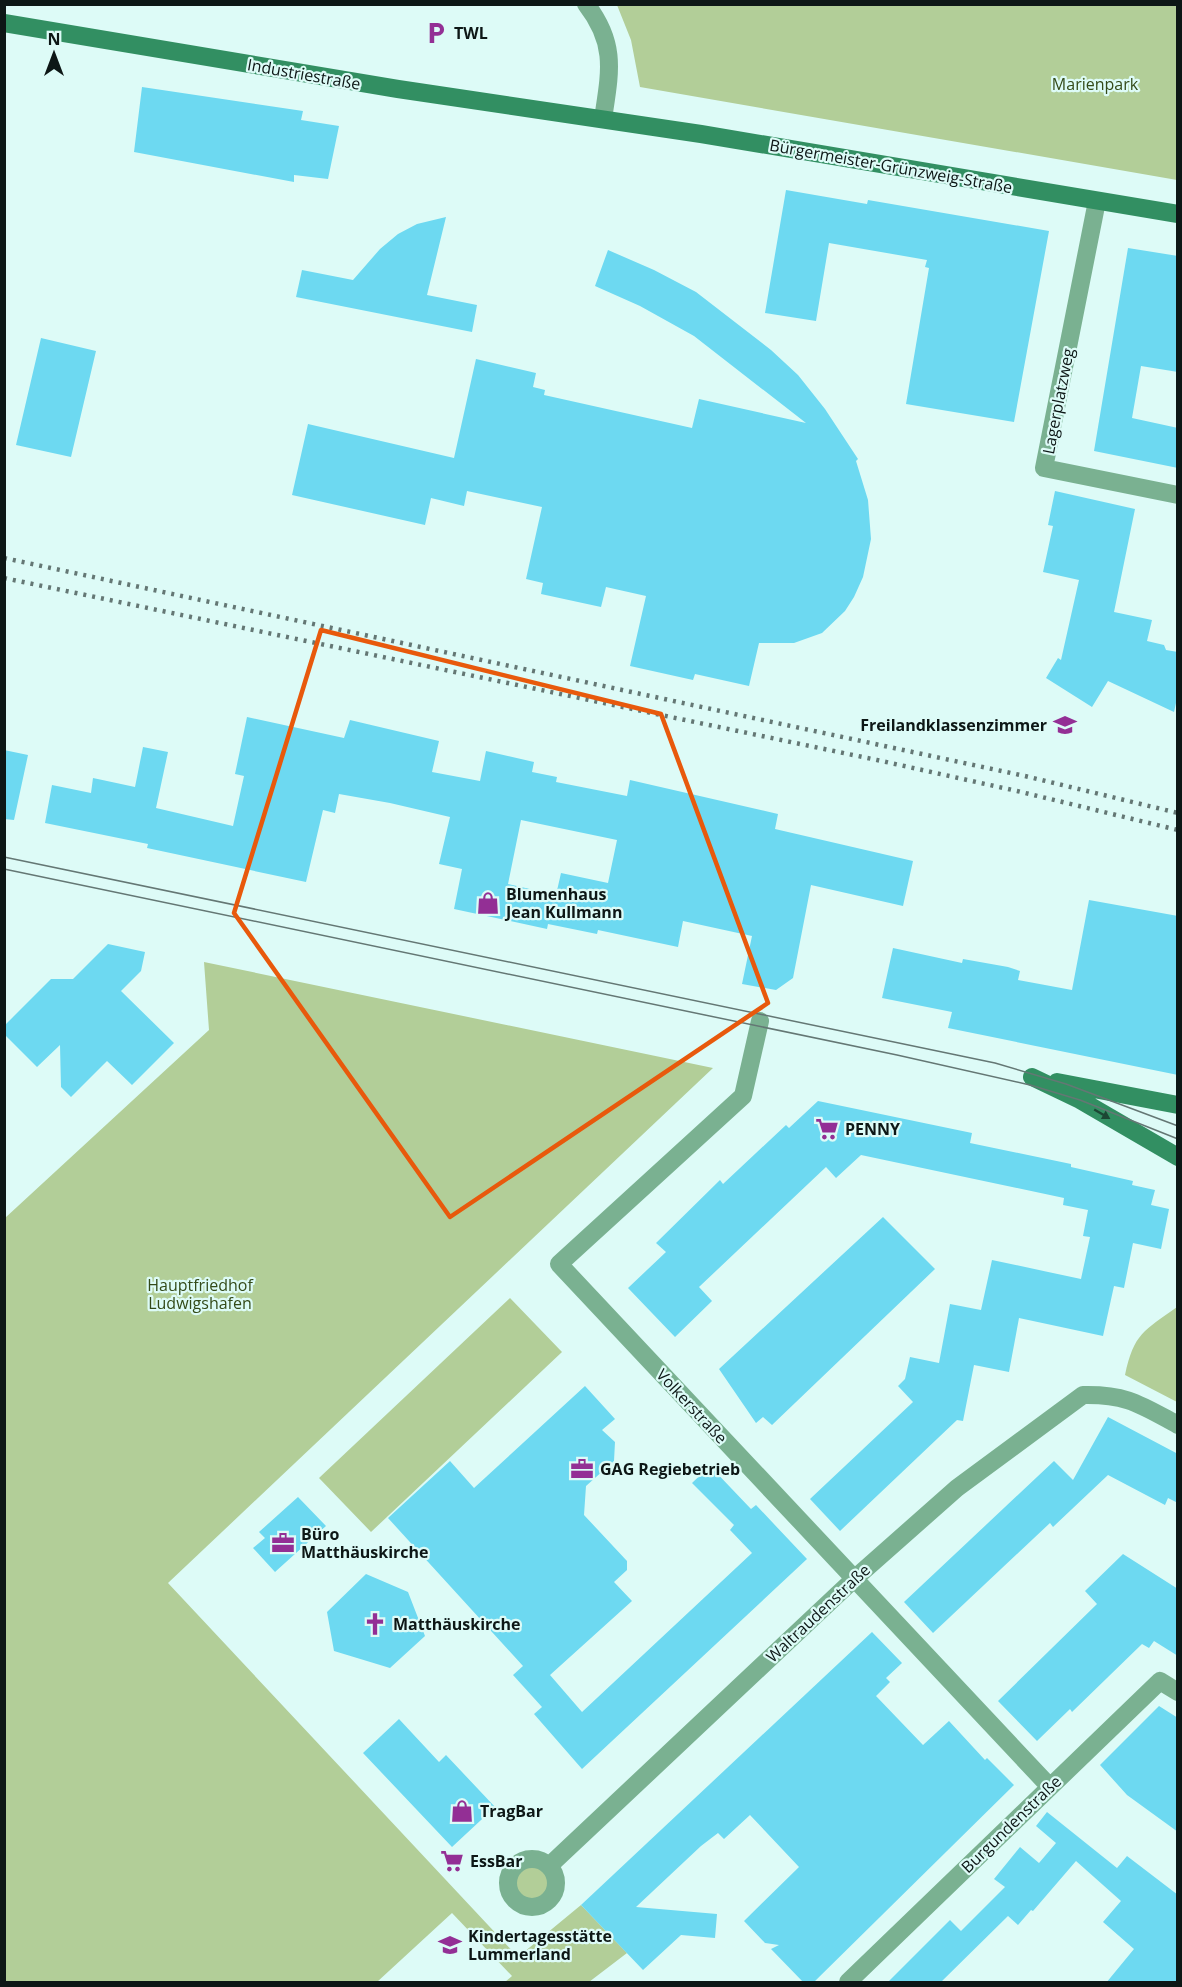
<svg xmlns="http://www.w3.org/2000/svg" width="1182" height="1987" font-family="'Open Sans',sans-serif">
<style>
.green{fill:#b2ce98}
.building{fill:#6dd9f1;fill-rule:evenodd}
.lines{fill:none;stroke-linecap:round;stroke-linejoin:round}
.street{stroke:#7ab191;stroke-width:18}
.secondary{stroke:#328f62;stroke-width:18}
.tram{stroke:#647774;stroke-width:1.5}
.rail{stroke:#647774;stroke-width:4.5;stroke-dasharray:3 6;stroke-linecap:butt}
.oneway{fill:#1c4734}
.marked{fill:none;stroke:#e8590c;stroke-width:4.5;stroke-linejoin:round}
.labels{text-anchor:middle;stroke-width:4.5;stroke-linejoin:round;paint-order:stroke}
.poi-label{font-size:16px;font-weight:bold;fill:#0d1716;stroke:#ddfbf7;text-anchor:start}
.street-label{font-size:16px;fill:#0d1716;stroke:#ddfbf7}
.park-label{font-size:16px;fill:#334a18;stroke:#ddfbf7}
</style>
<rect width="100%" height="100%" fill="#ddfbf7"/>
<path class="green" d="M 617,5 L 1177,5 L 1177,180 L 640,87 L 631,40 Z
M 204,962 L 713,1068 L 168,1583 L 518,1957 L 581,1905 L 627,1953 L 589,1982 L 505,1982 L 512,1976 L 452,1913 L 377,1982 L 5,1982 L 5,1218 L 209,1030 Z
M 510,1298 L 562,1352 L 371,1532 L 319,1478 Z
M 1177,1307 L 1177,1402 L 1125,1375 C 1134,1333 1144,1331 1177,1307 Z
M508 1883a24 24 0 1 1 48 0a24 24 0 1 1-48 0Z"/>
<path class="building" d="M 142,87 L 303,111 L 301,120 L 339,126 L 328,179 L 294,175 L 294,182 L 134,152 Z
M 786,190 L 867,204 L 868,200 L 1049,231 L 1014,422 L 906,404 L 929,268 L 925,267 L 927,260 L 829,243 L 816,321 L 765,313 Z
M 446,217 L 427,295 L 477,305 L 472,332 L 296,297 L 302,270 L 353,280 L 380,249 L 398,234 L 417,224 Z
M 1128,248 L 1178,256 L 1178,372 L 1141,366 L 1132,418 L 1178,428 L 1178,468 L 1094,451 Z
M 608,250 L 654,270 L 696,292 L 771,350 L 798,375 L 825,409 L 858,459 L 856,461 L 868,500 L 871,539 L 863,577 L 854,597 L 845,611 L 822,633 L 794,643 L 759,643 L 749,686 L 695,674 L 693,680 L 630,666 L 646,596 L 606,587 L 601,607 L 541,594 L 543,583 L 526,579 L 542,507 L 467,491 L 464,506 L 431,498 L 425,525 L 292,495 L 308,424 L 454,458 L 476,359 L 536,373 L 533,387 L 545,390 L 544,395 L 692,428 L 699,399 L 806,423 L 694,336 L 640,306 L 595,286 Z
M 41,338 L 96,351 L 71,457 L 16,445 Z
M 1055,491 L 1135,509 L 1114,612 L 1152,620 L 1147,641 L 1164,645 L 1166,650 L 1178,652 L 1178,694 L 1174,712 L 1108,681 L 1092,707 L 1046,678 L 1058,658 L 1061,660 L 1079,580 L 1043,572 L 1053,526 L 1048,525 Z
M 247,717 L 344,738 L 350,720 L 439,741 L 432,772 L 480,781 L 486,751 L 534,762 L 532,772 L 557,777 L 556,782 L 627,796 L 630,780 L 778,814 L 775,829 L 913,861 L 903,906 L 811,885 L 793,978 L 776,990 L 742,984 L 752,936 L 683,921 L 678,947 L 598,930 L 597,934 L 548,924 L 547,929 L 454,909 L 462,869 L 439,864 L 450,817 L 390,803 L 339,794 L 335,813 L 323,810 L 306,882 L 147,848 L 148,844 L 45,823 L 52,785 L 91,793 L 93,778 L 135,787 L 143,747 L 168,752 L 156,808 L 233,826 L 244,776 L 235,774 ZM 521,820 L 617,840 L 608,883 L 561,873 L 556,895 L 508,884 Z
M 4,750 L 28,755 L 14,820 L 4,819 Z
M 1089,900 L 1178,916 L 1178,1075 L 948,1028 L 952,1012 L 882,998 L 893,948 L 962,963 L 963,959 L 1008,967 L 1020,971 L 1018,980 L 1072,990 Z
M 108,944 L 145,952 L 141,971 L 121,991 L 174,1043 L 132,1085 L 107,1061 L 71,1097 L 61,1087 L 60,1045 L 37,1067 L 4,1034 L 4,1026 L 51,979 L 73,979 Z
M 818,1101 L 972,1133 L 970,1143 L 1071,1164 L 1071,1167 L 1133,1181 L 1132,1185 L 1155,1190 L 1151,1205 L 1169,1209 L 1161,1249 L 1133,1243 L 1124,1288 L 1114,1286 L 1103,1336 L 1019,1318 L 1009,1372 L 974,1365 L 963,1421 L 957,1420 L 840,1531 L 810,1499 L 913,1402 L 898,1386 L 905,1379 L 910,1357 L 939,1363 L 950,1304 L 981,1310 L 992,1260 L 1081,1279 L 1090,1237 L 1083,1236 L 1088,1210 L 1063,1205 L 1064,1198 L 861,1155 L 836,1178 L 826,1167 L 699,1287 L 712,1301 L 675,1337 L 628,1288 L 666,1252 L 656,1243 L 720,1180 L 723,1184 L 786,1125 L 789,1128 Z
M 883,1217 L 935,1269 L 772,1425 L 763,1417 L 756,1423 L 719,1369 Z
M 585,1386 L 615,1419 L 602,1430 L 615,1442 L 614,1461 L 586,1486 L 584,1515 L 627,1561 L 627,1570 L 614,1582 L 632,1601 L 550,1675 L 582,1712 L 752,1553 L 730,1530 L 734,1525 L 692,1483 L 710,1466 L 751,1509 L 756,1505 L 807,1559 L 582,1769 L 534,1714 L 542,1707 L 513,1675 L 523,1666 L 388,1518 L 450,1461 L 474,1488 Z
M 1108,1417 L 1178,1454 L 1178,1503 L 1168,1498 L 1165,1505 L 1108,1475 L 1053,1527 L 1050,1523 L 933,1633 L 904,1602 L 1054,1461 L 1073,1480 Z
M 298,1497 L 326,1526 L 275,1572 L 253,1548 L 265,1538 L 259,1532 Z
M 1123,1554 L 1178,1589 L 1178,1656 L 1154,1641 L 1149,1648 L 1142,1644 L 1072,1712 L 1070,1709 L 1037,1741 L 998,1701 L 1097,1604 L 1085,1591 Z
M 366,1574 L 408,1592 L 425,1636 L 390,1668 L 334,1651 L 327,1612 Z
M 872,1632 L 902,1663 L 886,1678 L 890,1682 L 876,1696 L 923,1745 L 949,1721 L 985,1760 L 987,1758 L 1014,1785 L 813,1983 L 804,1983 L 771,1949 L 779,1945 L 765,1943 L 744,1921 L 799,1867 L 750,1815 L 724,1839 L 718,1833 L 701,1846 L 636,1907 L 717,1914 L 715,1938 L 681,1935 L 643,1970 L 581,1905 Z
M 1159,1706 L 1178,1718 L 1178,1832 L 1127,1795 L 1100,1765 Z
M 399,1719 L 439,1762 L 446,1755 L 495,1807 L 452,1847 L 363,1753 Z
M 1047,1812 L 1117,1868 L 1127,1856 L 1178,1895 L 1178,1983 L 1106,1983 L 1134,1949 L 1103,1922 L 1121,1901 L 1076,1861 L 1033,1911 L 1031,1910 L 1018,1925 L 1008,1916 L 940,1983 L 887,1983 L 950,1920 L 961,1931 L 1005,1887 L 994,1879 L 1020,1847 L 1039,1863 L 1056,1843 L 1036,1826 Z"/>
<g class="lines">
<path class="street" d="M 586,4 C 617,44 610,72 603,119
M 1097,201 L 1044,468 L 1178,495
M 760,1021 L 743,1096 L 559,1264 L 1050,1787
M508 1883a24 24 0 1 1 48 0a24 24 0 1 1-48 0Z
M 549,1866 L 853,1580 L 957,1488 L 1083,1395 C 1127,1394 1141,1405 1178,1425
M 848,1982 L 1160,1681 L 1178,1692"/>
<path class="secondary" d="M 4,23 L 398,89 L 701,134 L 1178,214
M 1032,1077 L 1080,1100 L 1178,1157
M 1057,1082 L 1178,1105"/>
<path class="tram" d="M 4,857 L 995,1063 L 1066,1084 L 1178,1126
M 4,869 L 897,1055 L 1030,1085 L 1080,1100 L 1178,1139"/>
<path class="rail" d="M 4,558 L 1025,776 L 1178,813
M 4,578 L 877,760 L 1017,791 L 1178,830"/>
</g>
<defs><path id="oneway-solid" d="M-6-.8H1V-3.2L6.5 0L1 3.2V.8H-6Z" transform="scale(1.5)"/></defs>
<use class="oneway" href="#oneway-solid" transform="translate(1102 1114) rotate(30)"/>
<path class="marked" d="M 321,630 L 661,714 L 768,1003 L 450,1217 L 234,913 Z"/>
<defs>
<g id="parking-bare" transform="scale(1.8)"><path d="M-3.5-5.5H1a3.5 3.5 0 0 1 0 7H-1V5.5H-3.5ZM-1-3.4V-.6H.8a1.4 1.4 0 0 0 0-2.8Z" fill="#932f95" stroke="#ddfbf7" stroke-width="2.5" paint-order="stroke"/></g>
<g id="school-bare" transform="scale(1.8)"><path d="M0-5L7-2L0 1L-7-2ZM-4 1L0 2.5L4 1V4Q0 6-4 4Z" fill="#932f95" stroke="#ddfbf7" stroke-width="2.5" paint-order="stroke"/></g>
<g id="shop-bare" transform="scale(1.8)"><path d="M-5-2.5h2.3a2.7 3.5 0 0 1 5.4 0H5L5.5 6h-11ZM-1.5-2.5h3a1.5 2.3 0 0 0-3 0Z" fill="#932f95" stroke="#ddfbf7" stroke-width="2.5" paint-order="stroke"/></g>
<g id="supermarket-bare" transform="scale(1.8)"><path d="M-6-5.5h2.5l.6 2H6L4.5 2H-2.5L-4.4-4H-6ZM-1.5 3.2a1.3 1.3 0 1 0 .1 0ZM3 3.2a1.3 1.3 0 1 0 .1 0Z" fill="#932f95" stroke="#ddfbf7" stroke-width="2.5" paint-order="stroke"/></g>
<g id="office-bare" transform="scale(1.8)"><path d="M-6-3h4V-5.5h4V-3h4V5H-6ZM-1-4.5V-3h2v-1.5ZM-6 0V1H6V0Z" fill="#932f95" stroke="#ddfbf7" stroke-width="2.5" paint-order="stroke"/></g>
<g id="church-bare" transform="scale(1.8)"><path d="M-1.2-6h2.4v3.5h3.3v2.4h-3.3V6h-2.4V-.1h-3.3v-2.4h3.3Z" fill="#932f95" stroke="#ddfbf7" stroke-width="2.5" paint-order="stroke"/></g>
</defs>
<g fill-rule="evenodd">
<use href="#parking-bare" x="436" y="33"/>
<use href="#school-bare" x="1065" y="725"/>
<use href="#shop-bare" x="488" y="903"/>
<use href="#supermarket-bare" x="827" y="1129"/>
<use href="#office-bare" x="582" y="1469"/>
<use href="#office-bare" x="283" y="1543"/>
<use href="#church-bare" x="375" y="1624"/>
<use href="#shop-bare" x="462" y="1811"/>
<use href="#supermarket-bare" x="452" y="1861"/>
<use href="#school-bare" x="450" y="1945"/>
</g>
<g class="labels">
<g class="poi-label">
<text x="454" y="39">TWL</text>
<text x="1047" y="731" text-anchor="end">Freilandklassenzimmer</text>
<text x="506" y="900">Blumenhaus<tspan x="506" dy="18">Jean Kullmann</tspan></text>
<text x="845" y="1135">PENNY</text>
<text x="600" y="1475">GAG Regiebetrieb</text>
<text x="301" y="1540">Büro<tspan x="301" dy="18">Matthäuskirche</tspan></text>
<text x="393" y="1630">Matthäuskirche</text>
<text x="480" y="1817">TragBar</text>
<text x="470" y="1867">EssBar</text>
<text x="468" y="1942">Kindertagesstätte<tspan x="468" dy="18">Lummerland</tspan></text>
</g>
<g class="street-label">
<text transform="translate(304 74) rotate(10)" y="6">Industriestraße</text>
<text transform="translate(891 166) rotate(10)" y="6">Bürgermeister-Grünzweig-Straße</text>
<text transform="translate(1058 401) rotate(-79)" y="6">Lagerplatzweg</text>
<text transform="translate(692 1406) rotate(47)" y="6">Volkerstraße</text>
<text transform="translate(818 1613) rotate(-43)" y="6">Waltraudenstraße</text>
<text transform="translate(1011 1824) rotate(-44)" y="6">Burgundenstraße</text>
</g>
<g class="park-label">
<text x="1095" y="90">Marienpark</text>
<text x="200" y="1291">Hauptfriedhof<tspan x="200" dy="18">Ludwigshafen</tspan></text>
</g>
</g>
<rect width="1182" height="1987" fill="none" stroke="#0d1716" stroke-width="12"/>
<g transform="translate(54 54)" stroke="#ddfbf7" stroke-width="4.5" paint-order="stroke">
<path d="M0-4.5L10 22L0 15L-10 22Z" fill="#0d1716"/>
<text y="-9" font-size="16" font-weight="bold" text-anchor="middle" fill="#0d1716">N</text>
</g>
</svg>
